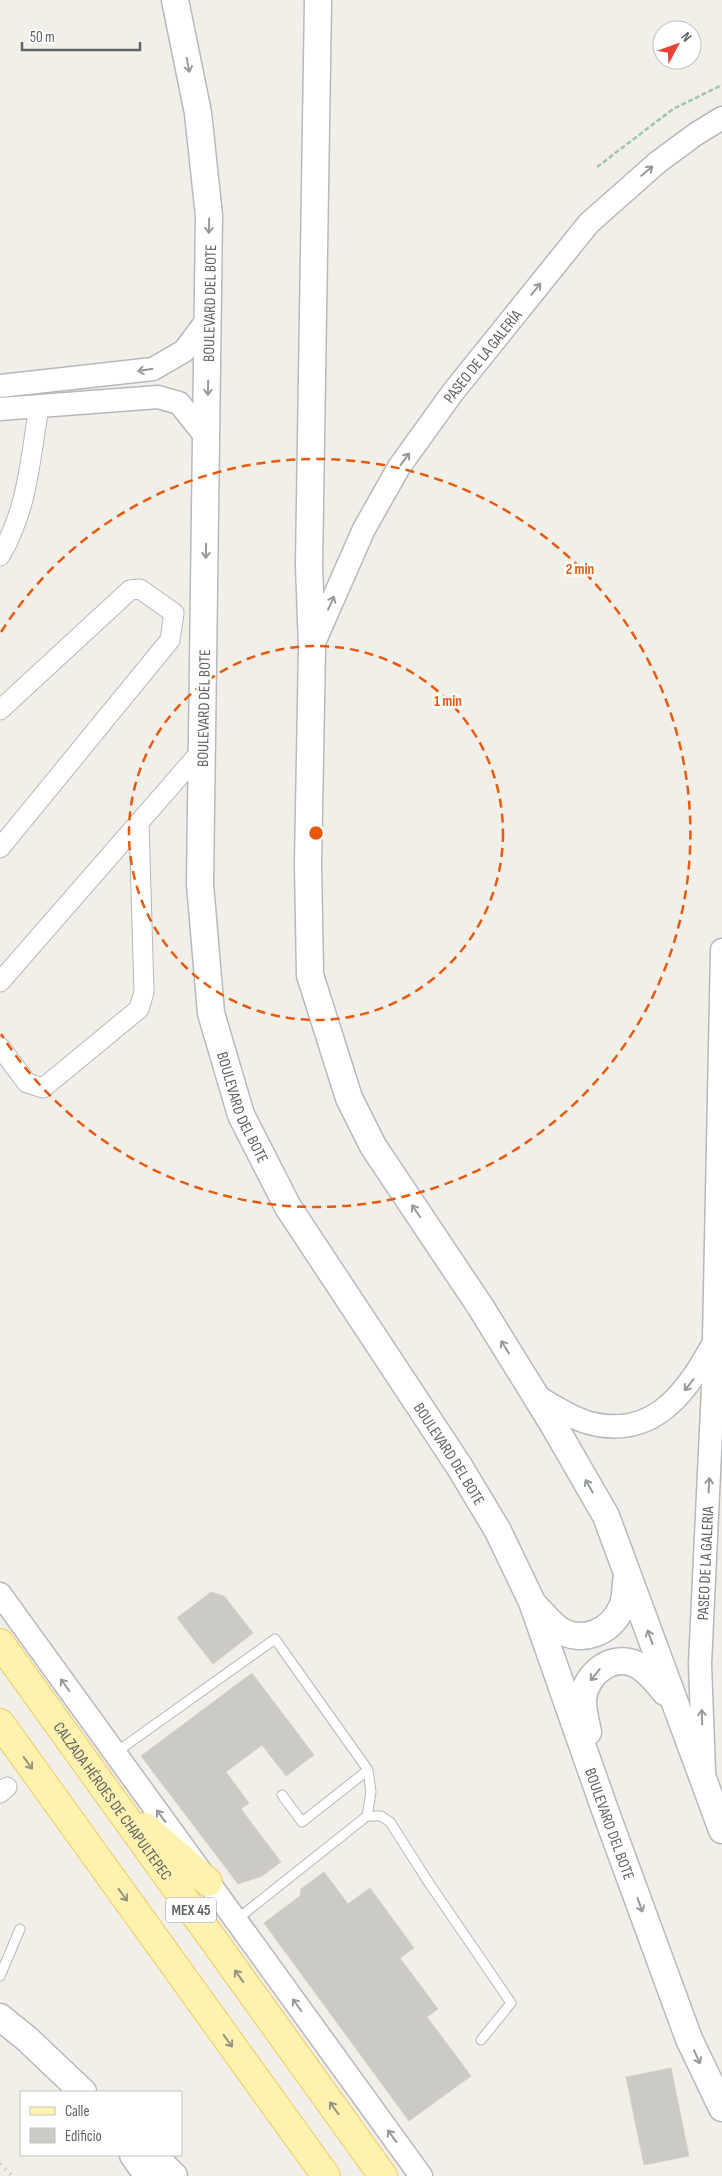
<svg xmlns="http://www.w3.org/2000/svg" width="722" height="2176" font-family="'Sofia Sans Condensed',sans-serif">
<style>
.building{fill:#cccac5;stroke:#d6d1c6}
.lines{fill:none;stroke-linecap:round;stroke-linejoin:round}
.service-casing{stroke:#b5b8bc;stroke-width:11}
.minor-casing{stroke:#b5b8bc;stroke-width:21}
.tertiary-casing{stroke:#b5b8bc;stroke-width:25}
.secondary-casing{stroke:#b6babf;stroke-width:29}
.primary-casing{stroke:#f2c960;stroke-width:30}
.path{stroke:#9cc7a9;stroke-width:2.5;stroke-dasharray:5 2.5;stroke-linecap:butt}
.service{stroke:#fff;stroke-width:9}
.minor{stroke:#fff;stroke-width:19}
.tertiary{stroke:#fff;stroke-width:22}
.secondary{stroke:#fff;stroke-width:26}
.primary{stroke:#fff2af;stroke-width:28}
.rail{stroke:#b6b7b8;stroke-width:4;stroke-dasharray:1 6;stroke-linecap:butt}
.oneway{stroke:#979a9d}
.oneway2{stroke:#979581}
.ring{fill:none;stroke:#e8590c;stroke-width:2.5;stroke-dasharray:9 6}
.labels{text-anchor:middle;stroke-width:5;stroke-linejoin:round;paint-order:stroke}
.shield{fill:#fff;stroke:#8f9295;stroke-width:1}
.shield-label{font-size:15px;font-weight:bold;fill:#5f6368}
.street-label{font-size:16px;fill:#5f6368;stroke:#fff}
.centre{fill:#e8590c;stroke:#fff;stroke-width:2.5}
.ring-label{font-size:15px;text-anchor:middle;font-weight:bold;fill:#e8590c;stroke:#fff;stroke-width:5;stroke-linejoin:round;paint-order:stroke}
</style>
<rect width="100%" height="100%" fill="#f1efe8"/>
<path class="building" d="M 211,1592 L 224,1596 L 253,1633 L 213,1664 L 177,1618 Z
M 252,1673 L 314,1755 L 286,1776 L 262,1745 L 226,1772 L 249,1803 L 241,1809 L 281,1862 L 262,1876 L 238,1884 L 141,1756 Z
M 324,1872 L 348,1904 L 370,1888 L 414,1948 L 400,1958 L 438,2009 L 427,2017 L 471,2076 L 409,2121 L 264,1923 L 300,1896 L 301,1889 Z
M 671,2068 L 689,2156 L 644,2165 L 626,2077 Z"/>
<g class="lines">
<g class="service-casing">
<path id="service" d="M 115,1753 L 275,1639 L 368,1770 L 371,1792 L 367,1816
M 282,1795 L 302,1822 L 368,1770
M 236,1920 L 367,1816 L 381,1816 L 390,1822 L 429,1883 L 511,2003 L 481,2040
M 0,1976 L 20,1929"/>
</g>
<g class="minor-casing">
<path id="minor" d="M 0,556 C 28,509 30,459 39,407
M 0,710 L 130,590 L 140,589 L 174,613
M 0,848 L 170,640 L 174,613
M 0,982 L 203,749
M 0,1047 L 27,1083 L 43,1088 L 139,1009 L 144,992 L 139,822
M 0,1793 L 7,1787"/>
</g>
<g class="tertiary-casing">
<g id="tertiary">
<path d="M 0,386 L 153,369 L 184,351 L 208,319"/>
<path d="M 0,409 L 158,397 L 179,403 L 207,438"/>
<path id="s1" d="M 312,647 L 364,529 L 399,467 L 453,392 L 589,223 L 658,162 L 696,134 L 722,118"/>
<path d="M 535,1395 C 551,1405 568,1416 586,1422 C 650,1441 685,1396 712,1346"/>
<path d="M 0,1594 L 421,2176"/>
<path id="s2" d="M 704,1772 L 700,1664 L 713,1388 L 722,950"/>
</g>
</g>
<g class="secondary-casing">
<g id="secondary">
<path id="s3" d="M 175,0 L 198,113 L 209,216 L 200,884 L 211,1013 L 241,1115 L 288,1207 L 459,1466 L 498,1531 L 532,1602 L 605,1810 L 689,2039 L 722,2108"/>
<path d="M 318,0 L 309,565 L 312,648 L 308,864 L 310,975 L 349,1098 L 373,1146 L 480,1306 L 553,1424 L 606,1516 L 722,1830"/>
<path d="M 536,1607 C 543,1614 550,1623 558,1629 C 582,1645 611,1632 622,1607 C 626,1598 625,1585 627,1576"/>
<path d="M 588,1732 C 586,1722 583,1711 583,1701 C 584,1673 615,1650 641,1667 C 651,1674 658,1683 665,1692"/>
<path d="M 0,2017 L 26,2038 L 83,2092"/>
<path d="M 133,2155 L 148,2176"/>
<path d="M 153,2155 L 174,2176"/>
</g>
</g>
<g class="primary-casing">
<g id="primary">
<path id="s4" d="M 0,1643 L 383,2176"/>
<path d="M 0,1723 L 326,2176"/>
<path d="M 145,1827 L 208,1882"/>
</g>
</g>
<path class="path" d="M 597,167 L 673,109 L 722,85"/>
<use href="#service" class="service"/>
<use href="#minor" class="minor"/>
<use href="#tertiary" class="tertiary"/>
<use href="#secondary" class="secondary"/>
<use href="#primary" class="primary"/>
<path class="rail" d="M 0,2164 L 13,2176"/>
</g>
<defs><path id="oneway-shaft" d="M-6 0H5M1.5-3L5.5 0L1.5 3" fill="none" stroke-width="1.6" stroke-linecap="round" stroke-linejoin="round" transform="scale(1.25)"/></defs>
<g class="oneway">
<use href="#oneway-shaft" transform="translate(188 65) rotate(79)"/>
<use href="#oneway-shaft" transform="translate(647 171) rotate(-40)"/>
<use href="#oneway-shaft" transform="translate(209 226) rotate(91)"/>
<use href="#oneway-shaft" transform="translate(536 289) rotate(-51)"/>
<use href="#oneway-shaft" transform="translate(145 370) rotate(170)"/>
<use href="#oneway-shaft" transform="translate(208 388) rotate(91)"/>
<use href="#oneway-shaft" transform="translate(405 459) rotate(-54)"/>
<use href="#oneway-shaft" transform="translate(206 551) rotate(91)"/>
<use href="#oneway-shaft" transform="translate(331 603) rotate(-66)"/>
<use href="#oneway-shaft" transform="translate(416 1211) rotate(-124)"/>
<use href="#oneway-shaft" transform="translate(505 1347) rotate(-122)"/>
<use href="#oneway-shaft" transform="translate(689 1385) rotate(129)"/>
<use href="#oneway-shaft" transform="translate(709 1485) rotate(-87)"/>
<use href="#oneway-shaft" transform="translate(589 1486) rotate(-120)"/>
<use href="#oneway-shaft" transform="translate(650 1637) rotate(-110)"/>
<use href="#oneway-shaft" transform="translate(595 1675) rotate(129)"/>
<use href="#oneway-shaft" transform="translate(65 1685) rotate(-126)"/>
<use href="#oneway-shaft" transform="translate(702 1717) rotate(-92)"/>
<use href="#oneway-shaft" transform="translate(161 1816) rotate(-126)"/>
<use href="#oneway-shaft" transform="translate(640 1905) rotate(70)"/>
<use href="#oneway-shaft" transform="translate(297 2005) rotate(-126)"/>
<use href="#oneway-shaft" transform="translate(697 2057) rotate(66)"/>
<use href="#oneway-shaft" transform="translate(392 2136) rotate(-126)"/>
</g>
<g class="oneway2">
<use href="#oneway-shaft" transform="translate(28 1763) rotate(54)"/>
<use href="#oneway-shaft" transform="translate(123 1895) rotate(54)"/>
<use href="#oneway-shaft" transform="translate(239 1976) rotate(-126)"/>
<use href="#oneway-shaft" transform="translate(228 2041) rotate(54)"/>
<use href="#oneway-shaft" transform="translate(334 2108) rotate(-126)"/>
</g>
<g class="ring">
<circle cx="316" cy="833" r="187"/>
<path d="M1 632A374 374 0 1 1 1 1034"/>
</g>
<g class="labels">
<rect class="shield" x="166" y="1897.5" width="50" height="25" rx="4"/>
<g class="shield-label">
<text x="191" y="1915">MEX 45</text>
</g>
<g class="street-label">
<text transform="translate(209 303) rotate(-89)" y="6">BOULEVARD DEL BOTE</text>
<text dy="6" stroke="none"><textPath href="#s1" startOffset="339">PASEO DE LA GALERÍA</textPath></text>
<text transform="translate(203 708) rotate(-89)" y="6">BOULEVARD DEL BOTE</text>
<text dy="6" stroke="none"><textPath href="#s3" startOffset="1116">BOULEVARD DEL BOTE</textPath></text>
<text dy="6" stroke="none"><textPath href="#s3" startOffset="1521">BOULEVARD DEL BOTE</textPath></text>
<text dy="6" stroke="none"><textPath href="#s2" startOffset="209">PASEO DE LA GALERIA</textPath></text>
<text dy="6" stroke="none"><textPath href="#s4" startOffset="194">CALZADA HÉROES DE CHAPULTEPEC</textPath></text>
<text dy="6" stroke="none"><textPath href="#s3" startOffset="1926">BOULEVARD DEL BOTE</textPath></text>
</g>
</g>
<circle cx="316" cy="833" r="8" class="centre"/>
<g class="ring-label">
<text x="580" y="574">2 min</text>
<text x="448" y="706">1 min</text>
</g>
<rect x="20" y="2091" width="162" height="65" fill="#ffffff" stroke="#bfc1c3"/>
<rect x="30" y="2107" width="25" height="8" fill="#fff2af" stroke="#bfc1c3"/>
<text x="65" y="2116" font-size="15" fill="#5f6368">Calle</text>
<rect x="30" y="2128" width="25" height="15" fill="#cccac5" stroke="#bfc1c3"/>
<text x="65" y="2141" font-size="15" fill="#5f6368">Edificio</text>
<g transform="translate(677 45) rotate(49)"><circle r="24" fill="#ffffff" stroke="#bfc1c3"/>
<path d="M0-4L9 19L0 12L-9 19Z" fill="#ea4335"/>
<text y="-8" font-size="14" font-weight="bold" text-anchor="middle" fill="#5f6368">N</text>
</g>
<path d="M22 42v8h118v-8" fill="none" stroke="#5f6368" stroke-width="2.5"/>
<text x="30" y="42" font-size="15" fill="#5f6368" stroke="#ffffff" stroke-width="4" paint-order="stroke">50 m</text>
</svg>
